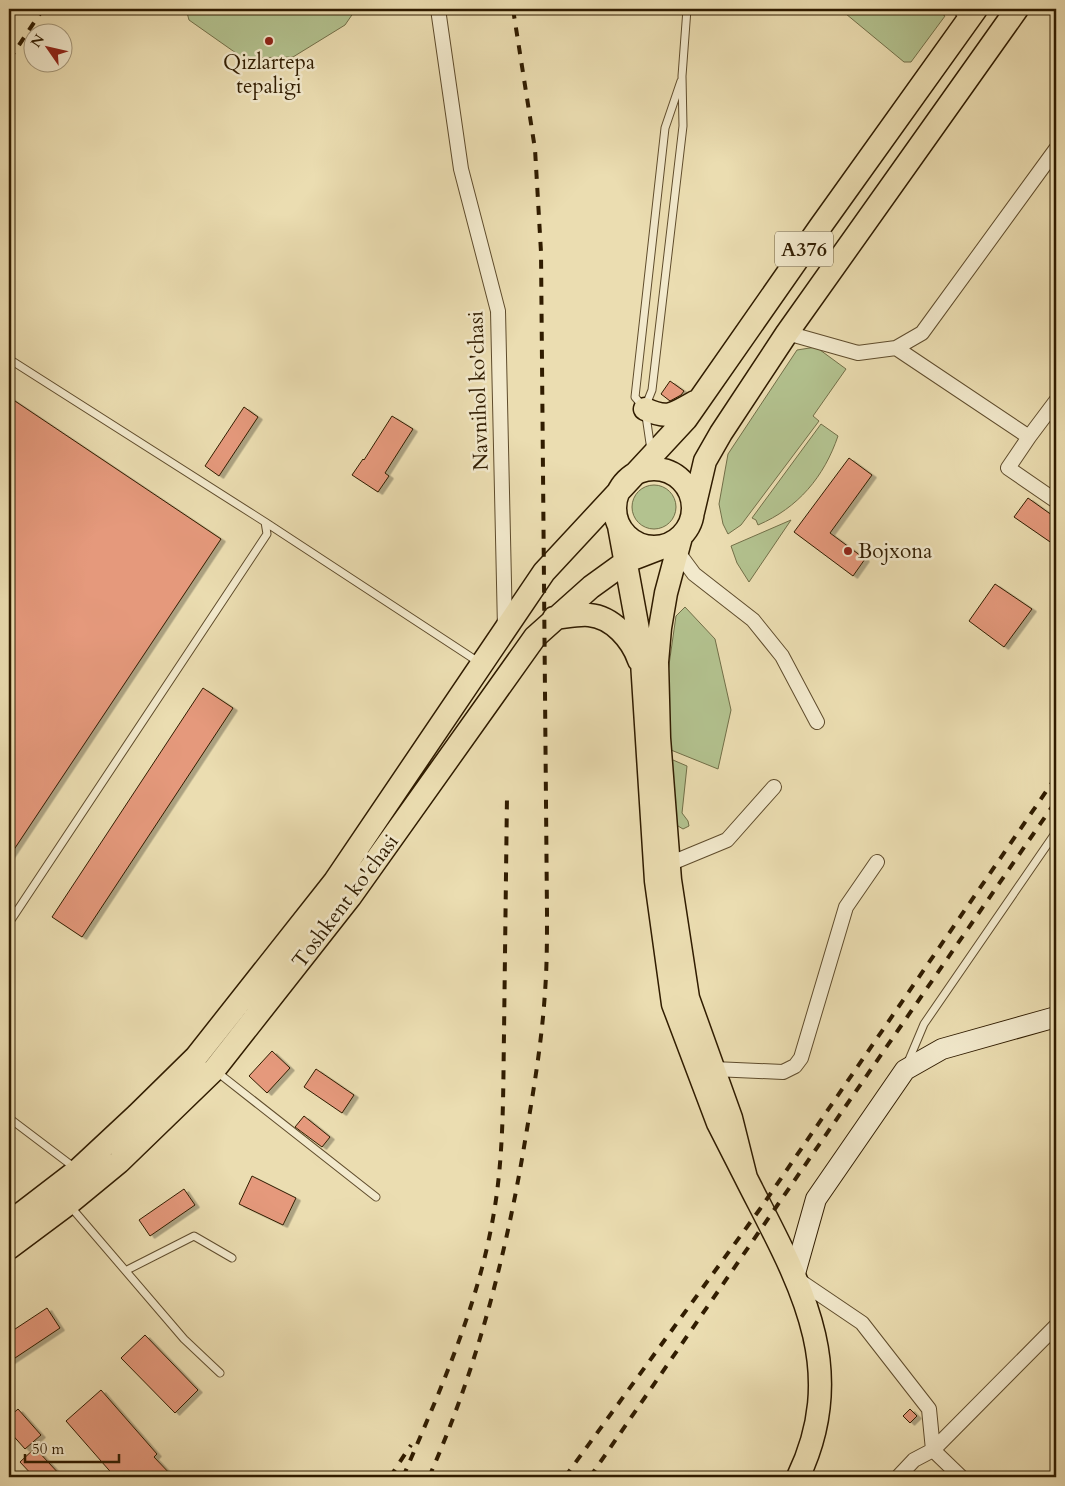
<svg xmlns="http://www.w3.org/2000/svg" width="1065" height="1486" font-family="Cardo,serif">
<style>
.green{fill:#b3c28f;stroke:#726f48}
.building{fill:#e5997c;stroke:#301c00;filter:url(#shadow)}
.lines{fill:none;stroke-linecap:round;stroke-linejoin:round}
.lane-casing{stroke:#5f4c2c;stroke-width:9}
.street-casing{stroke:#5f4c2c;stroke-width:16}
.secondary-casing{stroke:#301c00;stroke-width:22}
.primary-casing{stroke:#301c00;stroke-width:25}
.lane{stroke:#f2e9cc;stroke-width:7}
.street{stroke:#f2e9cc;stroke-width:14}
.secondary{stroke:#f2e9cc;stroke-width:20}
.primary{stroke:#ebddb1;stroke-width:22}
.rail{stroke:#301c00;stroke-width:4;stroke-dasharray:9 9;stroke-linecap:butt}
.poi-dot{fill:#8f2418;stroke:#f2e9cc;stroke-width:2}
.labels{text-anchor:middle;stroke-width:5;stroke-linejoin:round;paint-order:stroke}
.shield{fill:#f2e9cc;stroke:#6a5a3d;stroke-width:1}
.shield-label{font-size:20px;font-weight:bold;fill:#301c00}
.poi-label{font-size:21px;fill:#301c00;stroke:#f2e9cc}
.street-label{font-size:21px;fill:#301c00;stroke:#f2e9cc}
</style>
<defs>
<filter id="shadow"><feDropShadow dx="4.5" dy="2.5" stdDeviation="0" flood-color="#0004"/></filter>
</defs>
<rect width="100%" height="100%" fill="#ebddb1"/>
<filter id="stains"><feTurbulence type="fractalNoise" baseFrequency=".004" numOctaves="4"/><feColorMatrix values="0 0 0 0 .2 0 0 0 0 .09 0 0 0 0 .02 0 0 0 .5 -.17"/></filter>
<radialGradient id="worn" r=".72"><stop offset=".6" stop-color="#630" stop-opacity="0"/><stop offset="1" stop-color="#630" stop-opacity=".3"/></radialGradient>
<path class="green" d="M 186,9 L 356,9 L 345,25 L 293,57 L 243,58 L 189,20 Z
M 840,9 L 935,9 L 945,16 L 911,62 L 904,62 Z
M 816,347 L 846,369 L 813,416 L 819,421 L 741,525 L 728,534 L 723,524 L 719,504 L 728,454 L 797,350 Z
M 821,424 L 838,436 C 824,477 798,508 758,525 L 756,520 L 752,518 Z
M632 507a22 22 0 1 1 44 0a22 22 0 1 1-44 0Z
M 791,520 L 749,582 L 737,563 L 731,546 Z
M 685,607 L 715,639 L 731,710 L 718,769 L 666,748 L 667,679 L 676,616 Z
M 666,757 L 687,766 L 682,813 L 688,821 L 689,826 L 683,829 L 673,823 Z"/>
<path class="building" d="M 670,381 L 684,391 L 681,395 L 670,401 L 661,394 Z
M 9,397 L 221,539 L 9,857 Z
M 244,407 L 258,417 L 219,476 L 205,466 Z
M 392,416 L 413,429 L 385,473 L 389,476 L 378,492 L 352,475 L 363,459 L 364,460 Z
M 849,458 L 872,475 L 830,533 L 865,559 L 853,576 L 794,532 Z
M 1028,498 L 1056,518 L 1056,546 L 1014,517 Z
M 995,584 L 1032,609 L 1004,647 L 969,621 Z
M 203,688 L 233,708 L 82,937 L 52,917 Z
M 272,1051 L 290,1068 L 267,1093 L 249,1076 Z
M 316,1069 L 354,1095 L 342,1113 L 304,1087 Z
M 304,1116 L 330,1137 L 322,1147 L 295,1127 Z
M 252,1176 L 296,1198 L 283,1225 L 239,1204 Z
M 184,1189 L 195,1205 L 150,1236 L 139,1220 Z
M 47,1308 L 60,1328 L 9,1362 L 9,1333 Z
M 145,1335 L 198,1390 L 175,1413 L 121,1358 Z
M 101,1390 L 157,1454 L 154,1457 L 173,1477 L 115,1477 L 66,1421 Z
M 18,1409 L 41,1435 L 25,1449 L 9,1431 L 9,1417 Z
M 910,1409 L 917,1416 L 910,1423 L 903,1416 Z
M 35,1448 L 62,1477 L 34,1477 L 20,1462 Z"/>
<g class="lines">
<g class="lane-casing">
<path id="lane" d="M 954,9 L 966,18
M 9,359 L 265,522 L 267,534 L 9,923
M 646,405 L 652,390 L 683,126 L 682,76 L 687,9
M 651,450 L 645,409 L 635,397 L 665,128 L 681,81
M 265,522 L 480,663
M 908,1062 L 924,1024 L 1056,832
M 217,1072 L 376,1197
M 9,1118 L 75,1168
M 70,1206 L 184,1339 L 220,1373
M 127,1270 L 194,1236 L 232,1258"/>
</g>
<g class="street-casing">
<path id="street" d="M 438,9 L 461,169 L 498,311 L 505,628
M 787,333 L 858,353 L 896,348 L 922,333 L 1056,149
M 896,348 L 1029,437 L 1008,468 L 1056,501
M 1029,437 L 1056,401
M 677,551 L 694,574 L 753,620 L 782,656 L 817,722
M 664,864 L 669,864 L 727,840 L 774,787
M 714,1069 L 783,1072 L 795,1066 L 801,1058 L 846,907 L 877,862
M 797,1279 L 862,1323 L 929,1409 L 933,1450 L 961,1477
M 898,1477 L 914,1460 L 933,1450 L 1056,1326"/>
</g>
<g class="secondary-casing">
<path id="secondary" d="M 794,1277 L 816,1199 L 905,1070 L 942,1049 L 1056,1017"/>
</g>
<g class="primary-casing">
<path id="primary" d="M 645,409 C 669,420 673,414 695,402
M615 508a39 39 0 1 1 78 0a39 39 0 1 1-78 0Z
M 693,512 L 705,461 L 721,433 L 787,333 L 1017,9
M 619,526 L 641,646 L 656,881 L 673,1004 L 718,1123 L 746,1178 L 731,1118 L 688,998 L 670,880 L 659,738 L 657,662 L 660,628 L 666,593 L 681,537
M 554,618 C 565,617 578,614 589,615 C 613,617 632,640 639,660
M 746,1178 C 796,1277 852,1365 798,1477
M 9,1223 L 78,1170 L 137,1115 L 196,1057 L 335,881 L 544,572 L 686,419 L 820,227 L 976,9
M 9,1248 L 68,1204 L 119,1162 L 214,1070 L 350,897 L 535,637 L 591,587 L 627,561 L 666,546"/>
</g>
<use href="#lane" class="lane"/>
<use href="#street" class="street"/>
<use href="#secondary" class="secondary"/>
<use href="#primary" class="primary"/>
<path class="rail" d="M 9,60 L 43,9
M 390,1477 L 411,1445
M 403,1477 C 439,1393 477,1309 493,1218 C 504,1158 503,1094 504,1034 C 505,954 506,875 507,796
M 429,1477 C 477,1369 507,1252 526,1135 C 534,1088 542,1040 545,992 C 547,966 547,939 547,913 L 541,252 L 535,149 L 513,9
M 565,1477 L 760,1209 L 1056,777
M 590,1477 L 1056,801"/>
</g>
<g class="poi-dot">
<circle cx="269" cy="41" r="5"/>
<circle cx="848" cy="551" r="5"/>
</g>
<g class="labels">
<rect class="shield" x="775" y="231.5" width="58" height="35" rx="4"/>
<g class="shield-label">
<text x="804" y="256">A376</text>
</g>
<g class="poi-label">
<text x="269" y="69">Qizlartepa<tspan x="269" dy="24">tepaligi</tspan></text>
<text x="858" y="558" text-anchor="start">Bojxona</text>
</g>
<g class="street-label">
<text transform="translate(478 391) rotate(-92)" y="7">Navnihol ko'chasi</text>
<text transform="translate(345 901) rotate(-53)" y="7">Toshkent ko'chasi</text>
</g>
</g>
<rect width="1065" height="1486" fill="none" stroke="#ebddb1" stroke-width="30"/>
<rect x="10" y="10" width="1045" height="1466" fill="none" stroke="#301c00" stroke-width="2.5"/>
<rect x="15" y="15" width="1035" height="1456" fill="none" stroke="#301c00"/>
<g transform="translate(48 48) rotate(304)"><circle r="24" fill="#f2e9cc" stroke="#a4977a"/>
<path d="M0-4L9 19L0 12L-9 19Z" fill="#8f2418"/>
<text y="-8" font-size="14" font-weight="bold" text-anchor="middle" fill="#301c00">N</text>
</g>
<path d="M25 1454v8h94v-8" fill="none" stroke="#301c00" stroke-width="2.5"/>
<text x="32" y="1454" font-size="15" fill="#301c00" stroke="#f2e9cc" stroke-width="4" paint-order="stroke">50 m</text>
<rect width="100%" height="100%" filter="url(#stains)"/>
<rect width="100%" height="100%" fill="url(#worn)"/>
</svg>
